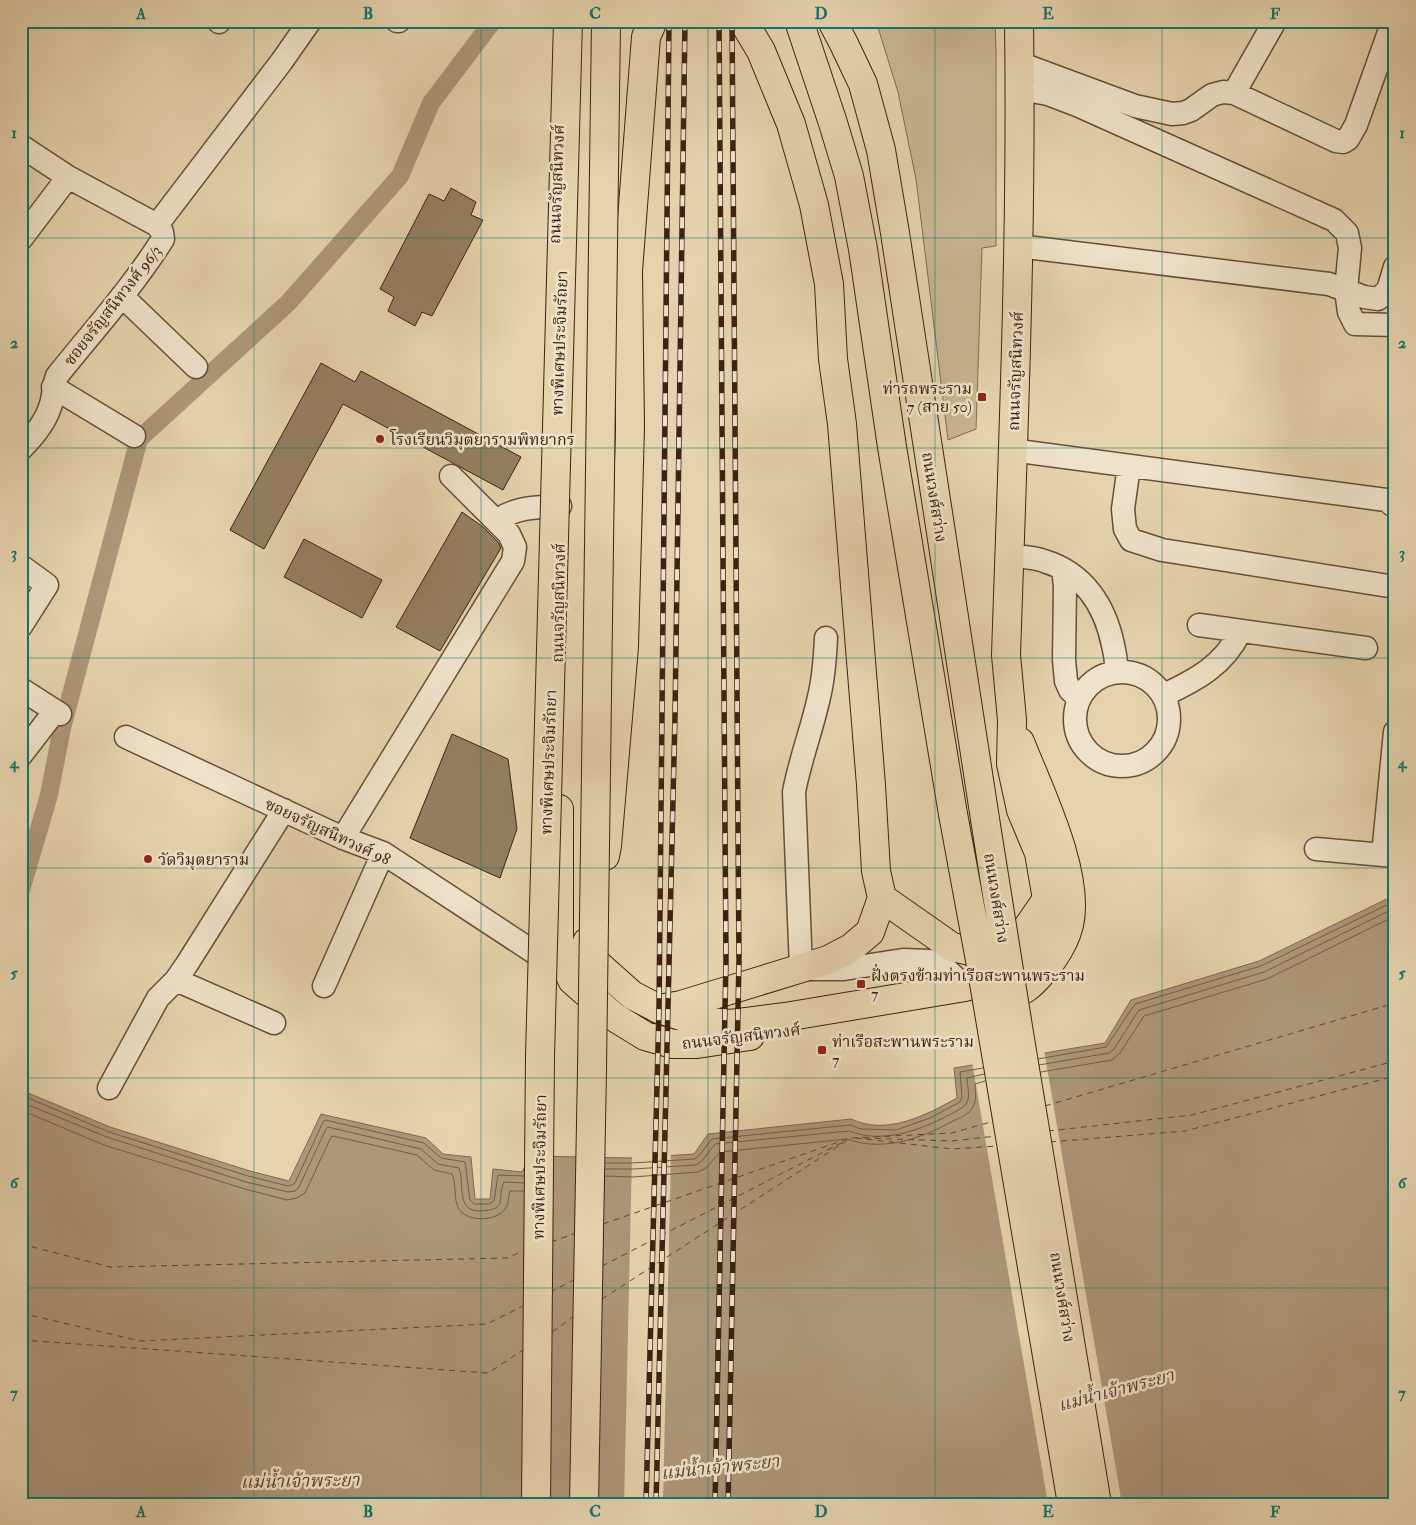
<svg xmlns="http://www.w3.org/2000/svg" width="1416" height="1525" font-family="'IM FELL Double Pica','Noto Serif Thai',serif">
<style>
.green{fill:#c9b593;stroke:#836b52}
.water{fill:#ad9679;stroke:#806750}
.pier{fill:#e6d3ae}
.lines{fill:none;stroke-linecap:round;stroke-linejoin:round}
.shore{stroke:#755c46;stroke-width:1}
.canal{stroke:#ad9679;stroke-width:18}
.ferry{stroke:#5f4431;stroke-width:1;stroke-dasharray:6 5;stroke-linecap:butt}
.building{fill:#957e63;stroke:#3d2112}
.minor-casing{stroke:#674e39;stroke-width:25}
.major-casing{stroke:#3d2112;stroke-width:30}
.highway-casing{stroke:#3d2112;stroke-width:30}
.minor{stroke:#efe2ca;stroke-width:22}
.major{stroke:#e6d3ae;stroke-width:28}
.highway{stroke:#e6d3ae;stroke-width:28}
.rail-casing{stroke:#3d2112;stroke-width:5.5}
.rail{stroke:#efe2ca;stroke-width:4;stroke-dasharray:11;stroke-linecap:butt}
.major-bridge-casing{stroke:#3d2112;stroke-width:30;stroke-linecap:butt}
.highway-bridge-casing{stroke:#3d2112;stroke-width:30;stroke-linecap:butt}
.major-bridge{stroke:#e6d3ae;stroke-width:28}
.highway-bridge{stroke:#e6d3ae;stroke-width:28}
.grid{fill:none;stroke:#0f766e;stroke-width:1;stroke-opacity:0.55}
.poi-dot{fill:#8f2418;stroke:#efe2ca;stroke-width:2}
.labels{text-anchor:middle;stroke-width:5;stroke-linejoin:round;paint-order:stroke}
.street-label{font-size:16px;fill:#3d2112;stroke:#efe2ca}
.poi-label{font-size:16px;fill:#3d2112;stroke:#efe2ca;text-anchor:start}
.water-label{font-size:18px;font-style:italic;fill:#5f4431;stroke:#efe2ca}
.neatline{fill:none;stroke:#0f766e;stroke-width:2}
.grid-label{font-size:16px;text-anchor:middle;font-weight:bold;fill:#0f766e}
</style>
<rect width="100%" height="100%" fill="#e6d3ae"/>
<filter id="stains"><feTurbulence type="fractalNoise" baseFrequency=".004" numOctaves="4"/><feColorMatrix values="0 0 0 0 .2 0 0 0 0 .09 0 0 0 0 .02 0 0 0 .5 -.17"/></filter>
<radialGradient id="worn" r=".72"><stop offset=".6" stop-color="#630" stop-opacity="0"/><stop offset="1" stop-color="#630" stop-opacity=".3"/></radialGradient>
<path class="green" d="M 876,21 L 995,21 L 996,50 L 996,246 L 982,248 L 976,429 L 948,440 L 916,179 L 898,92 Z"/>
<path class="water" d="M 1395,895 L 1395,1504 L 21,1504 L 21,1090 L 110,1127 L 250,1171 L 289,1181 L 321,1114 L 426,1138 L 443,1154 L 471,1157 L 475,1199 L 490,1199 L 493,1169 L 522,1172 L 530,1156 L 632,1158 L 694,1154 L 708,1134 L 851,1119 C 887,1136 926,1115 957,1098 L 954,1068 L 1105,1043 L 1131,1000 L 1259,961 Z"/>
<path class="pier" d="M 1044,1050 L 1122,1504 L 1048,1504 L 972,1062 Z
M 671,1153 L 663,1504 L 624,1504 L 632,1156 Z"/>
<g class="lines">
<path class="shore" d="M 1038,1059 L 1106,1047 L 1135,1004 L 1261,966 L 1395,901
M 1039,1065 L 1109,1053 L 1114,1049 L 1139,1010 L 1264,972 L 1395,908
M 1041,1072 L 1112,1060 L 1120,1053 L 1144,1016 L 1267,979 L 1395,916
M 21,1095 L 109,1132 L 248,1176 L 288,1186 L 292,1185 L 295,1183 L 323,1122 L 325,1120 L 424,1143 L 441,1158 L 465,1162 L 470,1200 L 474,1204 L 489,1204 L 494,1201 L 498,1175 L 524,1176
M 21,1102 L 107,1137 L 246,1182 L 288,1192 L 295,1191 L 299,1187 L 326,1129 L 328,1127 L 421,1149 L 438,1164 L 459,1168 C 465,1183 455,1212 481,1211 C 509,1209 496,1200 504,1182 L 524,1183
M 21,1110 L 104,1145 L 245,1189 L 287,1200 L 297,1198 L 305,1193 L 331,1137 L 333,1136 L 417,1155 L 434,1170 L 452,1174 C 457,1185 453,1199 459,1209 C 467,1222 496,1222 505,1209 C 509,1204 508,1197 510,1191 L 524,1191
M 605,1163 L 632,1163 L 695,1159 L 698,1157 L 712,1139 L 850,1125 L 861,1129 L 896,1130 L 930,1118 L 960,1102 L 962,1097 L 960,1072 L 983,1068
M 605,1169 L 633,1169 L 696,1165 L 702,1161 L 715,1144 L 849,1131 C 882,1144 919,1131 949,1115 C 954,1112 962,1109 966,1104 C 971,1097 967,1086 967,1078 L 984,1074
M 605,1176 L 633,1177 L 698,1172 L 706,1168 L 720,1152 L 847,1139 C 882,1152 920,1139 951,1122 C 959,1118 969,1115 973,1107 C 977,1100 975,1092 975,1084 L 985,1081"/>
<path class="canal" d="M 21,890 L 49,795 L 62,728 L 139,439 L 288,303 L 400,176 L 431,103 L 493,21"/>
<path class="ferry" d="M 1045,1106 L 1395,1003
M 1048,1131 L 1192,1115 L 1395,1061
M 856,1138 L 952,1149 L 998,1146
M 864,1138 L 952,1141 L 997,1136
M 1050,1142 L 1185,1131 L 1395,1076
M 603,1224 L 847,1139
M 551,1242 L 576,1233
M 21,1244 L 110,1267 L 506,1258 L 524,1251
M 602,1266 L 845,1141
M 550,1292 L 576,1279
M 602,1299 L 851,1138 L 952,1133 L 994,1121
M 21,1313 L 140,1341 L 487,1324 L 525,1305
M 552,1332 L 573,1317
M 21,1340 L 488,1373 L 523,1350"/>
</g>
<path class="building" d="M 451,188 L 476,202 L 471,215 L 483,220 L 432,316 L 422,312 L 415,326 L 388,311 L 394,297 L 380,289 L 429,194 L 444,201 Z
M 321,363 L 355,382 L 361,371 L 521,457 L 503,490 L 343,404 L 264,549 L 230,530 Z
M 462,512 L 483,527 L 498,542 L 501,548 L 440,651 L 396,627 Z
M 304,539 L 382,580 L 362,618 L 284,577 Z
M 452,734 L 508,759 L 517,829 L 500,878 L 410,838 Z"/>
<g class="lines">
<g class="minor-casing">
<path id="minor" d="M 219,21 L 219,22
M 397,21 L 399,21
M 1019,63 L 1135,106 L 1172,114 L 1183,113 L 1191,110 L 1212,95 L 1223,92 L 1234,93 L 1336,141 L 1343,142 L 1348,139 L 1356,125 L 1393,21
M 1020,89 L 1048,94 L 1077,105 L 1334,220 L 1347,233 L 1350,248 L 1346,290 L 1349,312 L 1355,324 L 1395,325
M 1234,93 L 1275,21
M 21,146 L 68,177 L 157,225 L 162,232 L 163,239 C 132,288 93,331 57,376 C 53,386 54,397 50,407 C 45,423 33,437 21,449
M 157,225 L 282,61 L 310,21
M 21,239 L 68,177
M 1018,246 L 1329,284 L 1364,297 L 1378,299 L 1388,290 L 1395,267
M 122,296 L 196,367
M 53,387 L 134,436
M 1012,450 L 1386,500 L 1395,507
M 1129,466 L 1123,509 L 1125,529 L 1131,540 L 1162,550 L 1395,587
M 496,521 C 515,507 537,507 560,506
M 1010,556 C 1021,557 1034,557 1044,561 C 1084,573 1105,606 1113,645 C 1115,654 1117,662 1116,672
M 21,566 L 47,585 L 21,626
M 1063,569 L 1065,586 L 1064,660 L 1066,681 L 1070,690 L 1079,699
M 1199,625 L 1366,648
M 826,638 C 825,658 824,677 819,697 C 812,729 800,760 794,792 L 801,969 L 844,969 L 903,960 L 930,961 L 946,969 L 965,987
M1075 719a47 47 0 1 1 94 0a47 47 0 1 1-94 0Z
M 21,689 L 60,714
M 1164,695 C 1196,680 1224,665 1240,632
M 126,737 L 343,838 L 383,853 L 555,966
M 21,755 L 55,711
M 343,838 L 513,561 L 515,547 L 509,534 L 451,476
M 1316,849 L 1395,856
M 1383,855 L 1395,732
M 176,980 L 274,1023
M 324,986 L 383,853
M 109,1088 L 158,998 L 176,980 L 187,964 L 284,810"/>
</g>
<g class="major-casing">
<path id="major" d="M 799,21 L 833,123 L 849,176 L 863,249 L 892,447 L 953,814
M 832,21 L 844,44 L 863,84 L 881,150 L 895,233 L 985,819
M 559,809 L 559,947 L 572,980 L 614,1017 L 645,1036 L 673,1044 L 697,1044 L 750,1036
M 587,942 L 596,963 L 632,995 L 659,1009 L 696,1021 L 731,1024 L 785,1017 L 965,987 L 1003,974 L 1026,956 L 1040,938 L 1047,919 L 1047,899 L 1039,853 L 1021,810 L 1011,764 L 1012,720 L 1006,655 C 1013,444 1022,233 1019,21
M 990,999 C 1000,997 1018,994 1026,988 C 1036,981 1045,969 1052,960 C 1059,950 1066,937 1069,925 C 1081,875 1039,790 1020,742"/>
</g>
<g class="highway-casing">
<path id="highway" d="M 605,856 L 607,846 L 624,647 L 630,427 L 628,271 L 646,37 L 653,21
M 882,898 L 952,947 L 994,956 L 1012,946 L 1023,934 L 1047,899 L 1056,877 L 1061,849
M 659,1009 L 681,1005 L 828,960 L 851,948 L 870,932 L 882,898 L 876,871 L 871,785 L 842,424 L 833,359 L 829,284 L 814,205 L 791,124 L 761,51 L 743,21
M 536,1504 L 540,1056
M 584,1504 L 592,1069"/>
</g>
<use href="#minor" class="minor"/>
<use href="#major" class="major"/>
<use href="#highway" class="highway"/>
<g class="rail-casing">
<path id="rail" d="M 646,1504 L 659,1009 L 669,21
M 656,1504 L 675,716 L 685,21
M 715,1504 L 726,960 L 719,21
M 728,1504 L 739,960 L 732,21"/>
</g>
<use href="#rail" class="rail"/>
<g class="major-bridge-casing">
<path id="major-bridge" d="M 953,814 L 982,971 L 1072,1504
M 985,819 L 1019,1033 L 1097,1504"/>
</g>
<g class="highway-bridge-casing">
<path id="highway-bridge" d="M 540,1056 L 568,21
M 592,1069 L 606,21"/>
</g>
<use href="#major-bridge" class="major-bridge"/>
<use href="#highway-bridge" class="highway-bridge"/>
</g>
<path class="grid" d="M 254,21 L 254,1504M 481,21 L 481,1504M 708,21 L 708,1504M 935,21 L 935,1504M 1162,21 L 1162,1504M 21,238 L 1395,238M 21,448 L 1395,448M 21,658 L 1395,658M 21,868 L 1395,868M 21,1078 L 1395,1078M 21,1288 L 1395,1288"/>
<g class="poi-dot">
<rect x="977" y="392" width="10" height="10" rx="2.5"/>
<circle cx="380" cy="439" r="5"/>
<circle cx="148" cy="859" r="5"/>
<rect x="856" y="979" width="10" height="10" rx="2.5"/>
<rect x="817" y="1045" width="10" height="10" rx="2.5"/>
</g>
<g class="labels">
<g class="street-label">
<text transform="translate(556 184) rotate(-88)" y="6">ถนนจรัญสนิทวงศ์</text>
<text transform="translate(112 305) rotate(-52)" y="6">ซอยจรัญสนิทวงศ์ 96/3</text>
<text transform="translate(559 343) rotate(-88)" y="6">ทางพิเศษประจิมรัถยา</text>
<text transform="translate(1015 371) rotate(-88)" y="6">ถนนจรัญสนิทวงศ์</text>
<text transform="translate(935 497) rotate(81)" y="6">ถนนวงศ์สว่าง</text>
<text transform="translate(558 603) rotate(-89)" y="6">ถนนจรัญสนิทวงศ์</text>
<text transform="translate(548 762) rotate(-88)" y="6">ทางพิเศษประจิมรัถยา</text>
<text transform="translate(328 831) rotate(25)" y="6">ซอยจรัญสนิทวงศ์ 98</text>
<text transform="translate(997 898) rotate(81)" y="6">ถนนวงศ์สว่าง</text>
<text transform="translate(741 1036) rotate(-7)" y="6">ถนนจรัญสนิทวงศ์</text>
<text transform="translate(539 1167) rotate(-89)" y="6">ทางพิเศษประจิมรัถยา</text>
<text transform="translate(1063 1297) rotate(81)" y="6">ถนนวงศ์สว่าง</text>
</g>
<g class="poi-label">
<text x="972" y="394" text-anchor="end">ท่ารถพระราม<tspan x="972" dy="18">7 (สาย 50)</tspan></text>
<text x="390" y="445">โรงเรียนวิมุตยารามพิทยากร</text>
<text x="158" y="865">วัดวิมุตยาราม</text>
<text x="871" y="981">ฝั่งตรงข้ามท่าเรือสะพานพระราม<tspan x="871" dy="18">7</tspan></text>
<text x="832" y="1047">ท่าเรือสะพานพระราม<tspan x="832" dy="18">7</tspan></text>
</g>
<g class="water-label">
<text transform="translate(1116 1390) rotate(-15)" y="6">แม่น้ำเจ้าพระยา</text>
<text transform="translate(720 1467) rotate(-6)" y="6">แม่น้ำเจ้าพระยา</text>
<text transform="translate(300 1481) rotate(-1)" y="6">แม่น้ำเจ้าพระยา</text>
</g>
</g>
<rect width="1416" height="1525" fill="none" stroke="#e6d3ae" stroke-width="55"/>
<rect x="28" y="28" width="1360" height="1470" class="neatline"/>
<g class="grid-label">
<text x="141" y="19">A</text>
<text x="368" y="19">B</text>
<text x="595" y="19">C</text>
<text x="821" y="19">D</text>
<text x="1048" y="19">E</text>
<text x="1275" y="19">F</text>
<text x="14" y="138">1</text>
<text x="1402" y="138">1</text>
<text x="14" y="348">2</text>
<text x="1402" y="348">2</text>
<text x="14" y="558">3</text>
<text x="1402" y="558">3</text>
<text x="14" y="768">4</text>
<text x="1402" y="768">4</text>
<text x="14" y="978">5</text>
<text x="1402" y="978">5</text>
<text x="14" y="1188">6</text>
<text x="1402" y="1188">6</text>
<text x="14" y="1398">7</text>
<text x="1402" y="1398">7</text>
<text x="141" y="1517">A</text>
<text x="368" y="1517">B</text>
<text x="595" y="1517">C</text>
<text x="821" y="1517">D</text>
<text x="1048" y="1517">E</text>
<text x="1275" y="1517">F</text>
</g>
<rect width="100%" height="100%" filter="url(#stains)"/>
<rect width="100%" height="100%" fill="url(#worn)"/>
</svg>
